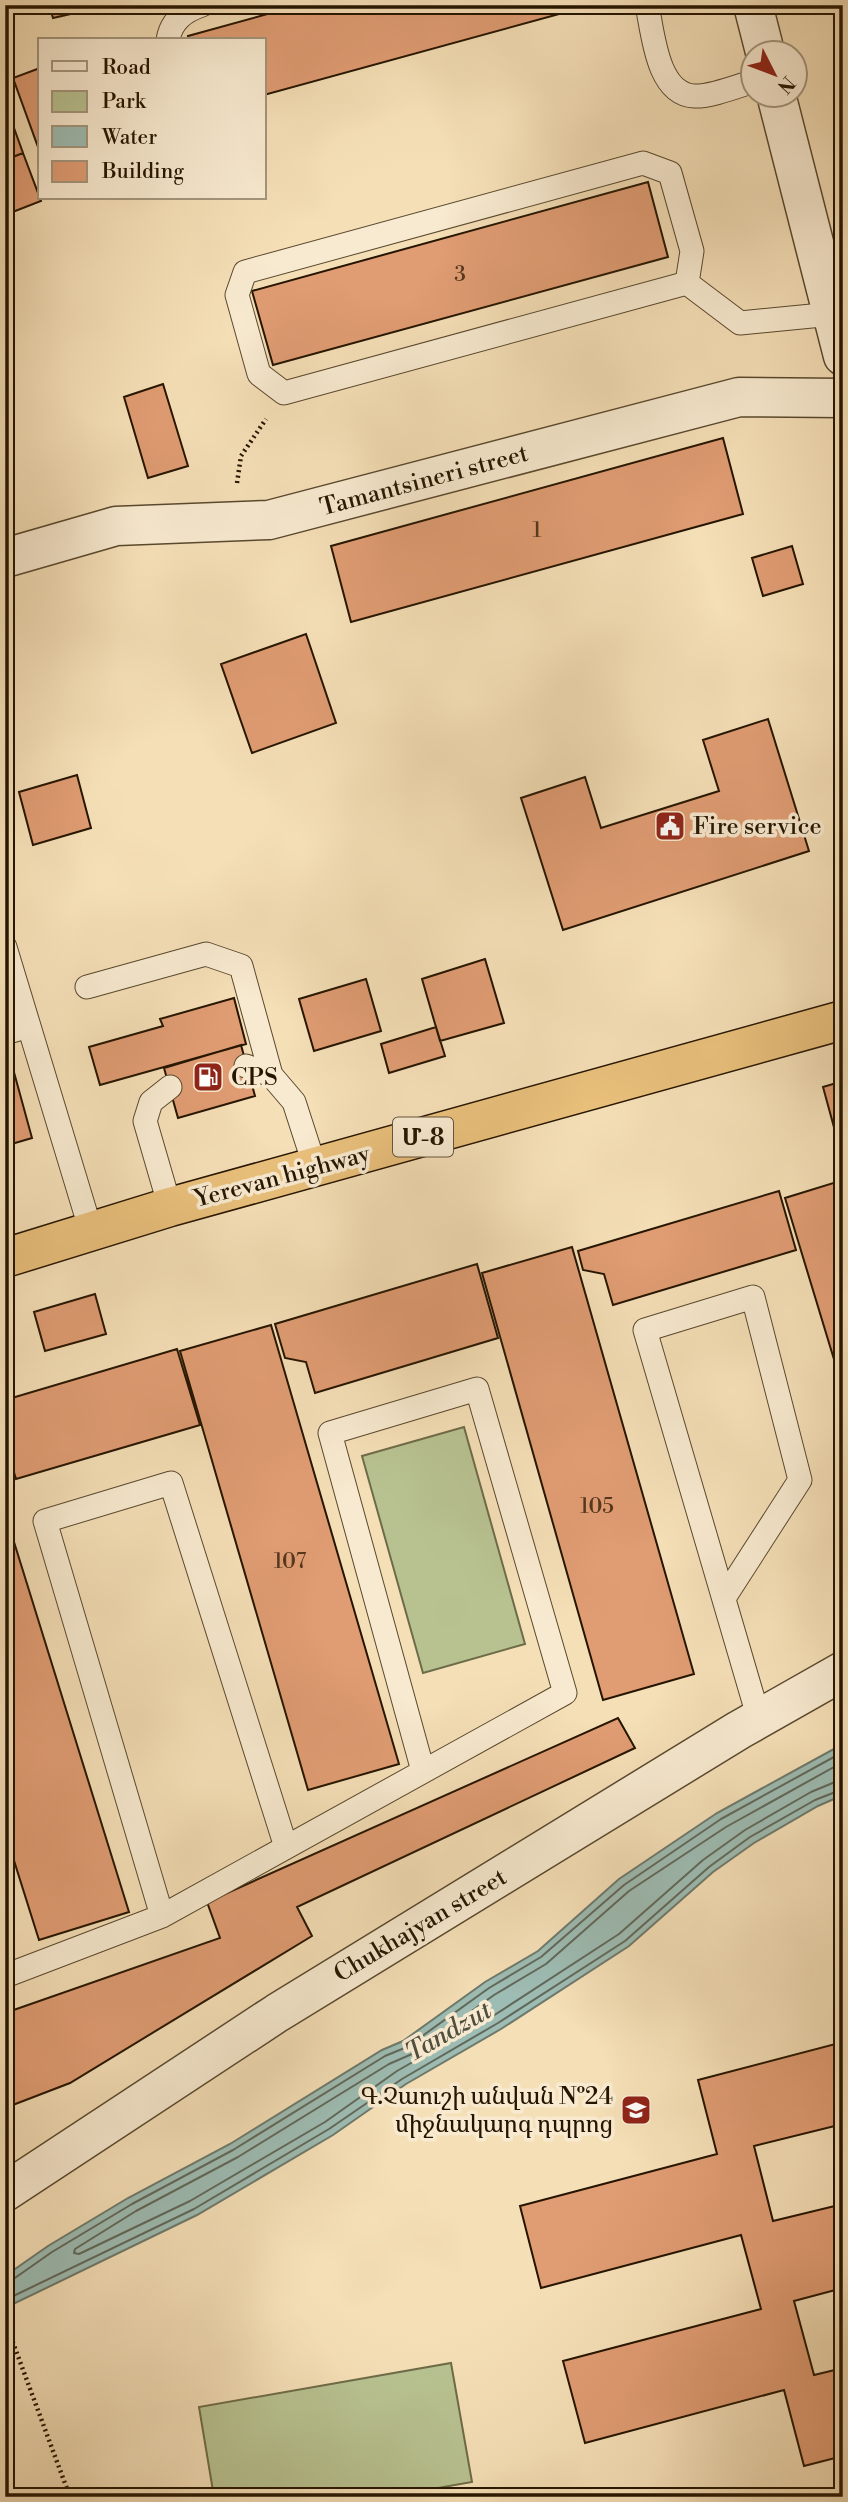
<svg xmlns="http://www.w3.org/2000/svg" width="848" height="2502" font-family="'Libre Bodoni','Noto Serif Armenian',serif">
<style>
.green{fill:#b8c291;stroke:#6e6c48;stroke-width:2}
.water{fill:#9dbcb3;stroke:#6d796b;stroke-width:2}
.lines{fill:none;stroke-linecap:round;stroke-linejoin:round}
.shore{stroke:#61685a;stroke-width:2}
.building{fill:#e09c73;stroke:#251500;stroke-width:2}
.service-casing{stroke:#59482e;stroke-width:25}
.minor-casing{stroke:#59482e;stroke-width:41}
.tertiary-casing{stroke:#59482e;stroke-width:41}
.trunk-casing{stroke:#251500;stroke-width:41}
.path{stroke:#251500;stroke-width:4.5;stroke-dasharray:2 3.5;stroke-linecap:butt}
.service{stroke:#f8ead0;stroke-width:23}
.minor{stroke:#f8ead0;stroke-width:38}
.tertiary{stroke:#f8ead0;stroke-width:38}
.trunk{stroke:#eac07c;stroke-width:38}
.labels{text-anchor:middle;stroke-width:7;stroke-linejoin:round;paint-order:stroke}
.number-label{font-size:21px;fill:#54371d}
.shield{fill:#f8ead0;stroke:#64553e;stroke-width:2}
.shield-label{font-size:23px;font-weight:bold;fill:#251500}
.street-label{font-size:24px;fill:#251500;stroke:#f8ead0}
.poi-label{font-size:24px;fill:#251500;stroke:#f8ead0;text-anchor:start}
.water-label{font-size:26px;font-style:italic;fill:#4f4f3f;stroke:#f8ead0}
</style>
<rect width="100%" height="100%" fill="#f5dfb7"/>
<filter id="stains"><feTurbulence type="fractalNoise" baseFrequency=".00286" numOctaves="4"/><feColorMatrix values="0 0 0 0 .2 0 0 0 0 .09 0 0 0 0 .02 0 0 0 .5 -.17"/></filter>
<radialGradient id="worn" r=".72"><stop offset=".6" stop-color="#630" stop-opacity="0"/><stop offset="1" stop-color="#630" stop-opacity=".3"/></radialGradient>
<path class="green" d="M 464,1427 L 525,1644 L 423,1673 L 362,1456 Z
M 451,2363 L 472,2482 L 387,2497 L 214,2497 L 199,2407 Z"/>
<path class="water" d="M 843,1744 L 843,1795 L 818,1806 L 754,1843 L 713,1872 L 629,1946 L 501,2029 L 406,2084 L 333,2135 L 197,2215 L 5,2308 L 5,2276 L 48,2246 L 128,2198 L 230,2144 L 382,2050 L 403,2041 L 485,1982 L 538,1951 L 619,1879 L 717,1813 Z"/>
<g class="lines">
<path class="shore" d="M 843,1762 L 726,1827 L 629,1891 L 546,1964 L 494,1995 L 412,2054 L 389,2064 L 238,2157 L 136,2211 L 75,2249 L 74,2253 L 79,2254 L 190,2201 L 325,2122 L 397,2071 L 493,2016 L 619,1934 L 703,1860 L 745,1830 L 811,1792 L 835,1782 L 843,1780
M 5,2281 L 12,2280 L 52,2252 L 132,2204 L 233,2150 L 385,2056 L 407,2047 L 489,1988 L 541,1957 L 624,1885 L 721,1819 L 843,1752
M 5,2300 L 194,2209 L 329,2129 L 402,2079 L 498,2023 L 625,1941 L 709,1867 L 750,1837 L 815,1800 L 843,1789"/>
</g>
<path class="building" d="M 49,5 L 83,5 L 84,11 L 53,18 Z
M 300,5 L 592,5 L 264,95 L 264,40 L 189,40 L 188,36 Z
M 40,68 L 40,146 L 38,147 L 13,78 Z
M 14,128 L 23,153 L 5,160 L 5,132 Z
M 23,153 L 41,201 L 5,215 L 5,160 Z
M 648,182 L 668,257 L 273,365 L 252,291 Z
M 163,384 L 188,466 L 148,478 L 124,397 Z
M 723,438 L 743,514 L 351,622 L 331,546 Z
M 792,546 L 803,584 L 763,596 L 752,558 Z
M 306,634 L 336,723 L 252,753 L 221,664 Z
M 768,719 L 809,851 L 563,930 L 521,798 L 585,777 L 601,828 L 719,791 L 703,740 Z
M 77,775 L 91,828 L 33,845 L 19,792 Z
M 485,959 L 504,1023 L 440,1041 L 422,979 Z
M 366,979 L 381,1031 L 314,1051 L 299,999 Z
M 234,998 L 246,1044 L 100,1085 L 89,1047 L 163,1026 L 160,1019 Z
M 436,1027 L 445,1056 L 389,1073 L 381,1044 Z
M 241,1045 L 255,1096 L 178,1118 L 164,1068 Z
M 9,1054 L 32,1138 L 5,1146 L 5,1055 Z
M 843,1081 L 843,1141 L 838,1142 L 823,1087 Z
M 843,1180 L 843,1389 L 785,1198 Z
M 779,1191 L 796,1250 L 613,1305 L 604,1274 L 583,1270 L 578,1251 Z
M 572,1247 L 694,1674 L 603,1700 L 482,1273 Z
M 477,1264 L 498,1338 L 315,1393 L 306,1362 L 285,1358 L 275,1324 Z
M 95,1294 L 106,1334 L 45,1351 L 34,1312 Z
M 271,1325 L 399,1764 L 308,1790 L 180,1351 Z
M 177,1349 L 200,1425 L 16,1479 L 7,1449 L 5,1449 L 5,1400 Z
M 5,1513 L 129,1912 L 39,1940 L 5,1832 Z
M 618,1718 L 635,1748 L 297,1907 L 312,1936 L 70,2083 L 5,2108 L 5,2013 L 220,1938 L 207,1902 Z
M 843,2042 L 843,2124 L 754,2146 L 773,2221 L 843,2204 L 843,2288 L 794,2301 L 814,2375 L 843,2368 L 843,2456 L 804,2466 L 784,2390 L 585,2443 L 563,2361 L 761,2309 L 741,2235 L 541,2288 L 520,2206 L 717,2154 L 698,2080 Z"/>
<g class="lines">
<g class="service-casing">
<path id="service" d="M 647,5 C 653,33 657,94 694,96 C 710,97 738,86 754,81
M 168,40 C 171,21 184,11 202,5
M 687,283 L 692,251 L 670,173 L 643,163 L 245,272 L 237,295 L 259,374 L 284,393 L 687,283 L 740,323 L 832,314
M 5,947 L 91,1231
M 87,987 L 206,954 L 241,966 L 271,1075
M 5,1033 L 29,1026
M 246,1066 L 271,1075 L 294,1102 L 315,1167
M 170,1087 L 151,1102 L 145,1121 L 170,1207
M 724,1598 L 800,1480 L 753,1297 L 645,1330 L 759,1719
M 162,1916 L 45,1521 L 171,1483 L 286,1847
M 5,1976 L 162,1916 L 565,1693 L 477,1389 L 330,1433 L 423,1771"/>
</g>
<g class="minor-casing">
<path id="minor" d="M 5,558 L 116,526 L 269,520 L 739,397 L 843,398
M 5,2192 L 277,2013 L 739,1730 L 843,1671"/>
</g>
<g class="tertiary-casing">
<path id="tertiary" d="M 753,5 L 765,52
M 776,94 L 843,356"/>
</g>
<g class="trunk-casing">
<path id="trunk" d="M 5,1258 L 170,1207 L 843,1020"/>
</g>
<path class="path" d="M 237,483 L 241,456 L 266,419
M 5,2321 L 70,2497"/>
<use href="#service" class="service"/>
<use href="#minor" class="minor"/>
<use href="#tertiary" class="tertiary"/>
<use href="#trunk" class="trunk"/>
</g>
<defs>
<g id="civic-square" transform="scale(1.575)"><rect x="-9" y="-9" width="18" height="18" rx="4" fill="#8f2418" stroke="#f8ead0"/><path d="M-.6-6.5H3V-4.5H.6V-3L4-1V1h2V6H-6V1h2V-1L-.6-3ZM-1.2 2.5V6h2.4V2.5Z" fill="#fff"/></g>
<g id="fuel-square" transform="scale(1.575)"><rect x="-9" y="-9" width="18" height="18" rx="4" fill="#8f2418" stroke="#f8ead0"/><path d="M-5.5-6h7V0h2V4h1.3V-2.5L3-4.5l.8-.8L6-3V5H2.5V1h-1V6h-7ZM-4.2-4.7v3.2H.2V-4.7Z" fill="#fff"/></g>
<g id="school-square" transform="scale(1.575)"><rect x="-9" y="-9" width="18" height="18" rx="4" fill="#8f2418" stroke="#f8ead0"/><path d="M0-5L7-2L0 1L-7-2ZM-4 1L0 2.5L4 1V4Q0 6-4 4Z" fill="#fff"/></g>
</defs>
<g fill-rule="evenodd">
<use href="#civic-square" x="670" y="826"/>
<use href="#fuel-square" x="208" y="1077"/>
<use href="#school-square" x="636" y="2110"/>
</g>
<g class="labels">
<g class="number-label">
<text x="460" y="281">3</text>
<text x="537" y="537">1</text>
<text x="597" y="1513">105</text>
<text x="290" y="1568">107</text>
</g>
<rect class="shield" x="393" y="1117.5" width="60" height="39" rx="5"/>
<g class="shield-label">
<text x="423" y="1145">Մ-8</text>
</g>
<g class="street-label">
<text transform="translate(424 480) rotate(-15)" y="8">Tamantsineri street</text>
<text transform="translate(282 1176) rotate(-15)" y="8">Yerevan highway</text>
<text transform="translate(420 1925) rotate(-31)" y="8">Chukhajyan street</text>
</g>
<g class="poi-label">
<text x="693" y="834">Fire service</text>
<text x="231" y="1085">CPS</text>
<text x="613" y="2104" text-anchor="end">Գ.Չաուշի անվան №24<tspan x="613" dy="28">միջնակարգ դպրոց</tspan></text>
</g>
<g class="water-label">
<text transform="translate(448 2031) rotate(-30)" y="9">Tandzut</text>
</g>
</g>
<rect width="848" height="2502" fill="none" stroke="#f5dfb7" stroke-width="28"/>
<rect x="7" y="7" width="834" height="2488" fill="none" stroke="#251500" stroke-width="3.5"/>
<rect x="14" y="14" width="820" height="2474" fill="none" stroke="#251500" stroke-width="2"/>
<rect x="38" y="38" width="228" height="161" fill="#f8ead0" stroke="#a4957d" stroke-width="2"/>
<rect x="52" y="61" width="35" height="10" fill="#f8ead0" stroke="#a4957d" stroke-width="2"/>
<text x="102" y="74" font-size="21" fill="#251500">Road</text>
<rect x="52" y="91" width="35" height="21" fill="#b8c291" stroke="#a4957d" stroke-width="2"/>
<text x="102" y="108" font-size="21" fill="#251500">Park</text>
<rect x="52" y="126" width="35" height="21" fill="#9dbcb3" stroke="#a4957d" stroke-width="2"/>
<text x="102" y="144" font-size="21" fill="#251500">Water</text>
<rect x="52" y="161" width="35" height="21" fill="#e09c73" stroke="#a4957d" stroke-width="2"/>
<text x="102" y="178" font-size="21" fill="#251500">Building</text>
<g transform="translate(774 74) rotate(132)"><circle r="33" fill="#f8ead0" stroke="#a4957d" stroke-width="2"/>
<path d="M0-5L12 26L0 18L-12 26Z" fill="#8f2418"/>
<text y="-10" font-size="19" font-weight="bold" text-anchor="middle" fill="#251500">N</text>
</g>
<rect width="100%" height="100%" filter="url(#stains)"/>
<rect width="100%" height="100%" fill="url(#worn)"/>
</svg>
